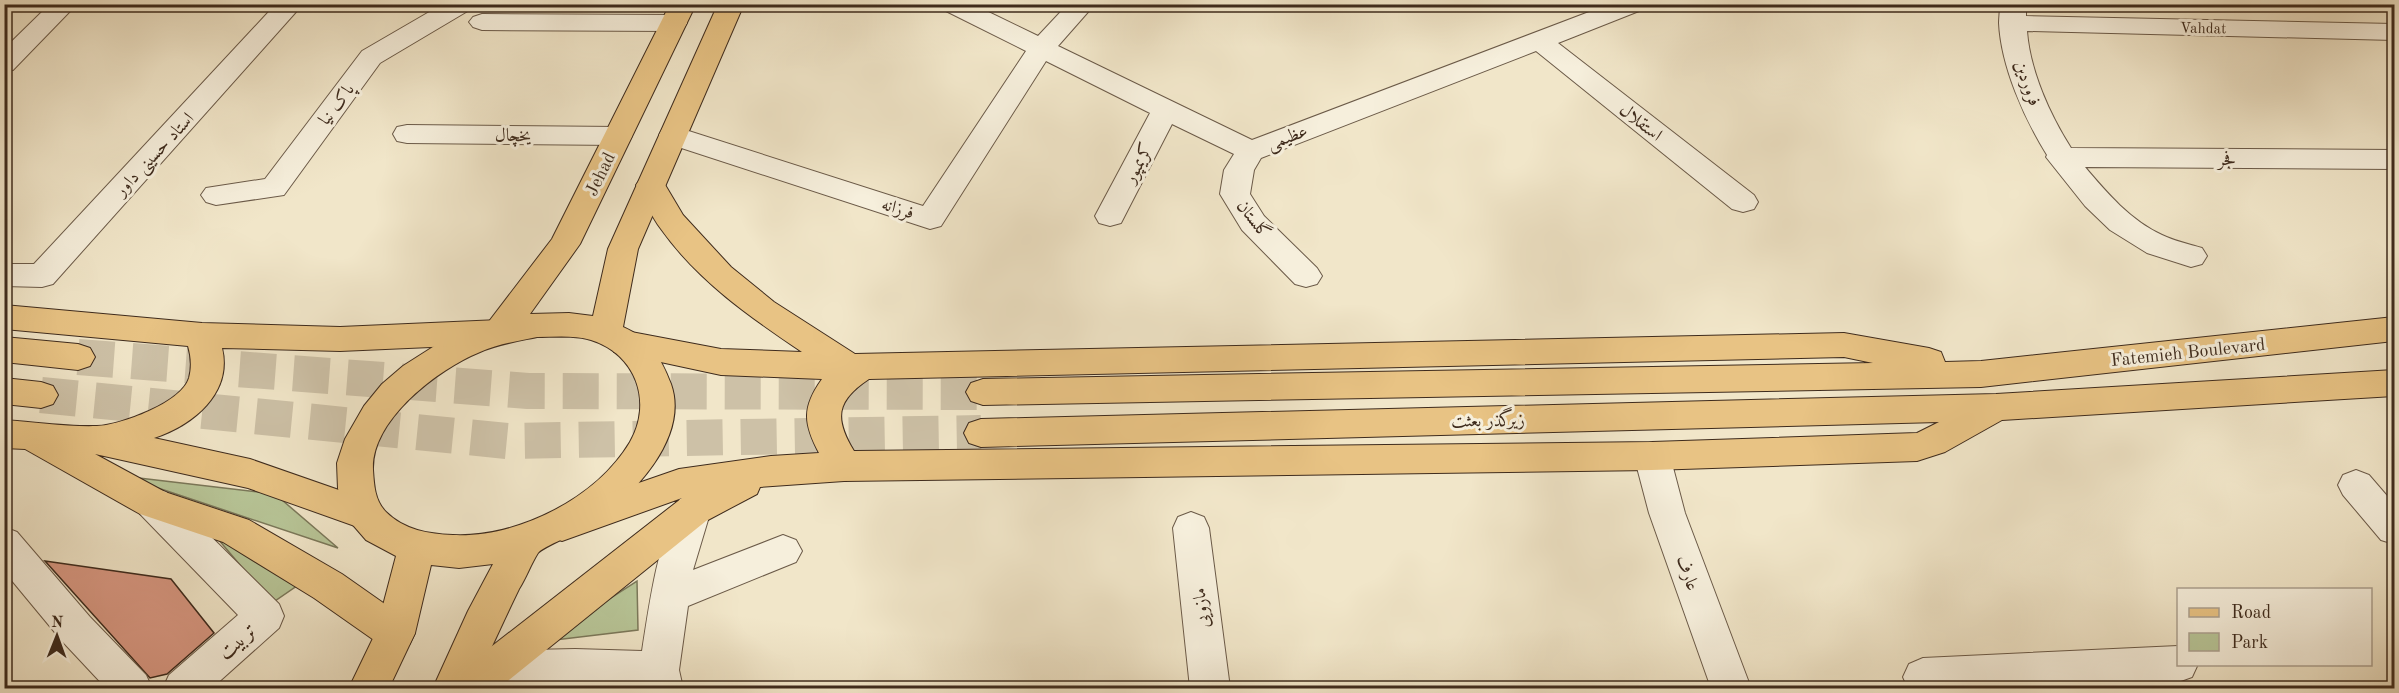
<svg xmlns="http://www.w3.org/2000/svg" width="2399" height="693" font-family="'Old Standard TT',Amiri,serif">
<style>
.green{fill:#b8c698;stroke:#7b785a;stroke-width:1.5}
.building{fill:#d79781;stroke:#3e2b1d;stroke-width:1.5}
.lines{fill:none;stroke-linecap:round;stroke-linejoin:round}
.highway-tunnel{stroke:#cdc1a7;stroke-width:36;stroke-dasharray:36 18;stroke-linecap:butt}
.minor-casing{stroke:#6b5a48;stroke-width:2}
.major-casing{stroke:#3e2b1d;stroke-width:2}
.highway-casing{stroke:#3e2b1d;stroke-width:2}
.minor{fill:#f6efdc;fill-rule:evenodd}
.major{fill:#e8c384;fill-rule:evenodd}
.highway{fill:#e8c384;fill-rule:evenodd}
.labels{text-anchor:middle;stroke-width:6;stroke-linejoin:round;paint-order:stroke}
.far-street-label{font-size:15px;fill:#3e2b1d;stroke:#f6efdc}
.street-label{font-size:18px;fill:#3e2b1d;stroke:#f6efdc}
.near-street-label{font-size:21px;fill:#3e2b1d;stroke:#f6efdc}
</style>
<rect width="100%" height="100%" fill="#f1e6c9"/>
<filter id="stains"><feTurbulence type="fractalNoise" baseFrequency=".00333" numOctaves="4"/><feColorMatrix values="0 0 0 0 .2 0 0 0 0 .09 0 0 0 0 .02 0 0 0 .5 -.17"/></filter>
<radialGradient id="worn" r=".72"><stop offset=".6" stop-color="#630" stop-opacity="0"/><stop offset="1" stop-color="#630" stop-opacity=".3"/></radialGradient>
<path class="green" d="M 122,476 L 275,494 L 338,548 Z
M 218,539 L 301,583 L 272,603 Z
M 637,581 L 638,630 L 555,640 L 595,608 Z"/>
<path class="building" d="M 45,561 L 171,579 L 214,633 L 167,674 L 150,678 Z"/>
<g class="lines">
<path class="highway-tunnel" d="M 78,357 L 528,391 L 983,392
M 41,395 L 507,441 L 981,433"/>
<g class="minor-casing">
<path id="minor" d="M 50,4 L 77,4 L 13,70 L 4,72 L 4,49 Z
M 276,4 L 303,4 L 53,284 L 42,287 L 4,286 L 4,264 L 34,264 Z
M 443,4 L 474,4 L 471,9 L 380,63 L 284,195 L 216,205 L 206,202 L 201,195 L 206,188 L 265,179 L 362,51 Z
M 939,4 L 972,4 L 1038,36 L 1068,4 L 1095,4 L 1058,46 L 1252,140 L 1610,4 L 1647,4 L 1644,9 L 1558,43 L 1754,195 L 1758,202 L 1754,209 L 1743,212 L 1732,209 L 1536,51 L 1261,158 L 1254,170 L 1250,194 L 1264,216 L 1317,268 L 1322,276 L 1317,284 L 1306,287 L 1295,284 L 1242,230 L 1220,194 L 1224,170 L 1234,154 L 1172,124 L 1121,223 L 1110,226 L 1099,223 L 1095,216 L 1150,113 L 1046,61 L 941,226 L 930,229 L 663,142 L 659,135 L 663,128 L 673,126 L 923,206 L 1026,51 L 942,9 Z
M 2000,4 L 2026,4 L 2026,16 L 2394,24 L 2394,40 L 2027,31 C 2030,71 2050,115 2071,148 L 2394,150 L 2394,169 L 2085,167 C 2107,193 2130,220 2162,235 C 2174,241 2189,244 2202,248 L 2207,256 L 2202,264 L 2191,267 L 2147,253 L 2110,230 L 2085,206 L 2046,157 L 2047,155 C 2024,118 2001,66 1999,23 C 1999,18 2000,11 2000,4 Z
M 482,14 L 674,15 L 683,17 L 687,23 L 683,29 L 674,31 L 482,30 L 473,27 L 469,22 L 473,17 Z
M 407,125 L 618,127 L 628,129 L 632,136 L 628,143 L 618,145 L 407,143 L 397,141 L 393,134 L 397,127 Z
M 1652,442 L 1665,446 L 1670,456 L 1685,513 L 1751,688 L 1711,688 L 1649,513 L 1634,456 L 1639,446 Z
M 2356,470 L 2369,475 L 2394,504 L 2394,544 L 2381,540 L 2343,495 L 2338,485 L 2343,475 Z
M 153,488 L 166,492 L 279,604 L 284,616 L 279,628 L 212,688 L 163,688 L 169,675 L 238,615 L 140,514 L 135,503 L 140,492 Z
M 693,495 L 706,499 L 711,510 L 693,570 L 783,535 L 796,540 L 802,551 L 796,562 L 688,606 L 679,670 L 683,688 L 575,685 L 492,687 L 478,682 L 472,669 L 478,656 L 492,651 L 575,649 L 642,651 C 650,600 657,546 680,499 Z
M 1191,512 L 1204,517 L 1209,528 L 1230,688 L 1190,688 L 1173,528 L 1178,517 Z
M 4,527 L 17,532 L 90,617 L 146,675 L 152,688 L 106,688 L 62,641 L 4,571 Z
M 2178,646 L 2178,664 L 2198,664 L 2192,677 L 2178,682 L 2058,688 L 1908,688 L 1903,677 L 1909,664 L 1923,658 Z"/>
</g>
<g class="major-casing">
<path id="major" d="M 670,4 L 696,4 L 580,244 L 530,314 L 569,313 L 593,316 L 608,249 L 718,4 L 744,4 L 638,249 L 623,327 C 650,339 661,358 671,384 C 690,438 631,499 590,525 C 580,532 542,547 538,553 C 531,564 526,578 519,589 C 503,622 488,655 473,688 L 433,688 L 468,611 L 493,564 L 459,568 L 431,565 L 415,633 L 389,688 L 349,688 L 376,632 L 396,556 L 366,540 L 353,525 L 348,514 L 338,489 L 337,463 L 345,439 L 364,406 L 382,384 L 403,366 L 447,338 L 487,324 L 552,239 ZM 537,337 C 555,337 574,335 591,340 C 636,354 653,402 630,442 C 596,499 517,538 453,535 C 429,534 404,530 386,512 C 375,501 374,486 373,470 C 371,420 438,369 480,352 C 498,344 518,341 537,337 Z"/>
</g>
<g class="highway-casing">
<path id="highway" d="M 651,175 L 661,178 L 683,215 L 731,267 L 774,302 L 855,354 L 1844,333 L 1929,348 L 1941,352 L 1945,362 L 1981,361 L 2394,317 L 2394,341 L 1981,387 L 983,405 L 971,401 L 966,392 L 971,383 L 983,379 L 1873,363 L 1844,357 L 869,379 C 836,401 834,418 854,451 L 1652,442 L 1917,433 L 1939,422 L 981,447 L 969,443 L 964,433 L 969,423 L 981,419 L 1996,394 L 2394,370 L 2394,396 L 2002,420 L 1945,452 L 1917,461 L 1652,470 L 844,481 L 760,487 L 757,494 L 706,521 L 499,688 L 449,688 L 455,675 L 682,498 L 562,541 L 549,536 L 544,525 L 549,514 L 679,469 L 771,456 L 819,453 C 803,423 802,407 822,379 L 721,375 L 614,352 L 610,343 L 614,334 L 626,331 L 721,349 L 802,352 C 750,317 698,281 661,229 C 651,216 644,199 636,185 L 641,178 Z
M 4,305 L 202,323 L 340,327 L 499,320 L 511,323 L 515,332 L 511,341 L 499,344 L 340,351 L 222,348 C 233,393 193,425 154,438 L 250,459 L 379,504 L 384,515 L 379,526 L 366,530 L 248,488 L 95,454 L 165,492 L 249,520 L 342,574 L 409,621 L 415,633 L 409,645 L 395,651 L 381,645 L 314,598 L 223,542 L 140,514 L 25,449 L 4,448 L 4,420 C 35,422 67,427 97,426 C 121,425 181,403 189,378 C 192,367 191,356 188,346 L 4,329 Z
M 4,337 L 78,344 L 90,348 L 95,357 L 90,366 L 78,370 L 4,362 Z
M 4,378 L 41,382 L 53,386 L 58,395 L 53,404 L 41,408 L 4,404 Z"/>
</g>
<use href="#minor" class="minor"/>
<use href="#major" class="major"/>
<use href="#highway" class="highway"/>
</g>
<g class="labels">
<g class="far-street-label">
<text transform="translate(2203 28) rotate(1)" y="5">Vahdat</text>
</g>
<g class="street-label">
<text transform="translate(2028 83) rotate(70)" y="6">فروردین</text>
<text transform="translate(336 104) rotate(-53)" y="6">پاک نیا</text>
<text transform="translate(1641 122) rotate(38)" y="6">استقلال</text>
<text transform="translate(513 135) rotate(1)" y="6">یخچال</text>
<text transform="translate(1287 137) rotate(-21)" y="6">عظیمی</text>
<text transform="translate(154 154) rotate(-47)" y="6">استاد حسینی داور</text>
<text x="2227" y="165">فجر</text>
<text transform="translate(1138 163) rotate(-62)" y="6">کریمپور</text>
<text transform="translate(600 174) rotate(-64)" y="6">Jehad</text>
<text transform="translate(898 208) rotate(18)" y="6">فرزانه</text>
<text transform="translate(1254 219) rotate(52)" y="6">گلستان</text>
<text transform="translate(2188 352) rotate(-6)" y="6">Fatemieh Boulevard</text>
<text transform="translate(1488 420) rotate(-1)" y="6">زیرگذر بعثت</text>
<text transform="translate(1688 573) rotate(70)" y="6">عارف</text>
<text transform="translate(1201 608) rotate(-97)" y="6">مازویی</text>
</g>
<g class="near-street-label">
<text transform="translate(237 641) rotate(-41)" y="7">تربیت</text>
</g>
</g>
<rect width="2399" height="693" fill="none" stroke="#f1e6c9" stroke-width="24"/>
<rect x="6" y="6" width="2387" height="681" fill="none" stroke="#3e2b1d" stroke-width="3"/>
<rect x="12" y="12" width="2375" height="669" fill="none" stroke="#3e2b1d" stroke-width="1.5"/>
<rect x="2177" y="588" width="195" height="78" fill="#f6efdc" stroke="#aca190" stroke-width="1.5"/>
<rect x="2189" y="608" width="30" height="9" fill="#e8c384" stroke="#aca190" stroke-width="1.5"/>
<text x="2231" y="618" font-size="18" fill="#3e2b1d">Road</text>
<rect x="2189" y="633" width="30" height="18" fill="#b8c698" stroke="#aca190" stroke-width="1.5"/>
<text x="2231" y="648" font-size="18" fill="#3e2b1d">Park</text>
<g transform="translate(57 636) rotate(1)" stroke="#f6efdc" stroke-width="4.5" paint-order="stroke">
<path d="M0-4.5L10 22L0 15L-10 22Z" fill="#3e2b1d"/>
<text y="-9" font-size="16" font-weight="bold" text-anchor="middle" fill="#3e2b1d">N</text>
</g>
<rect width="100%" height="100%" filter="url(#stains)"/>
<rect width="100%" height="100%" fill="url(#worn)"/>
</svg>
